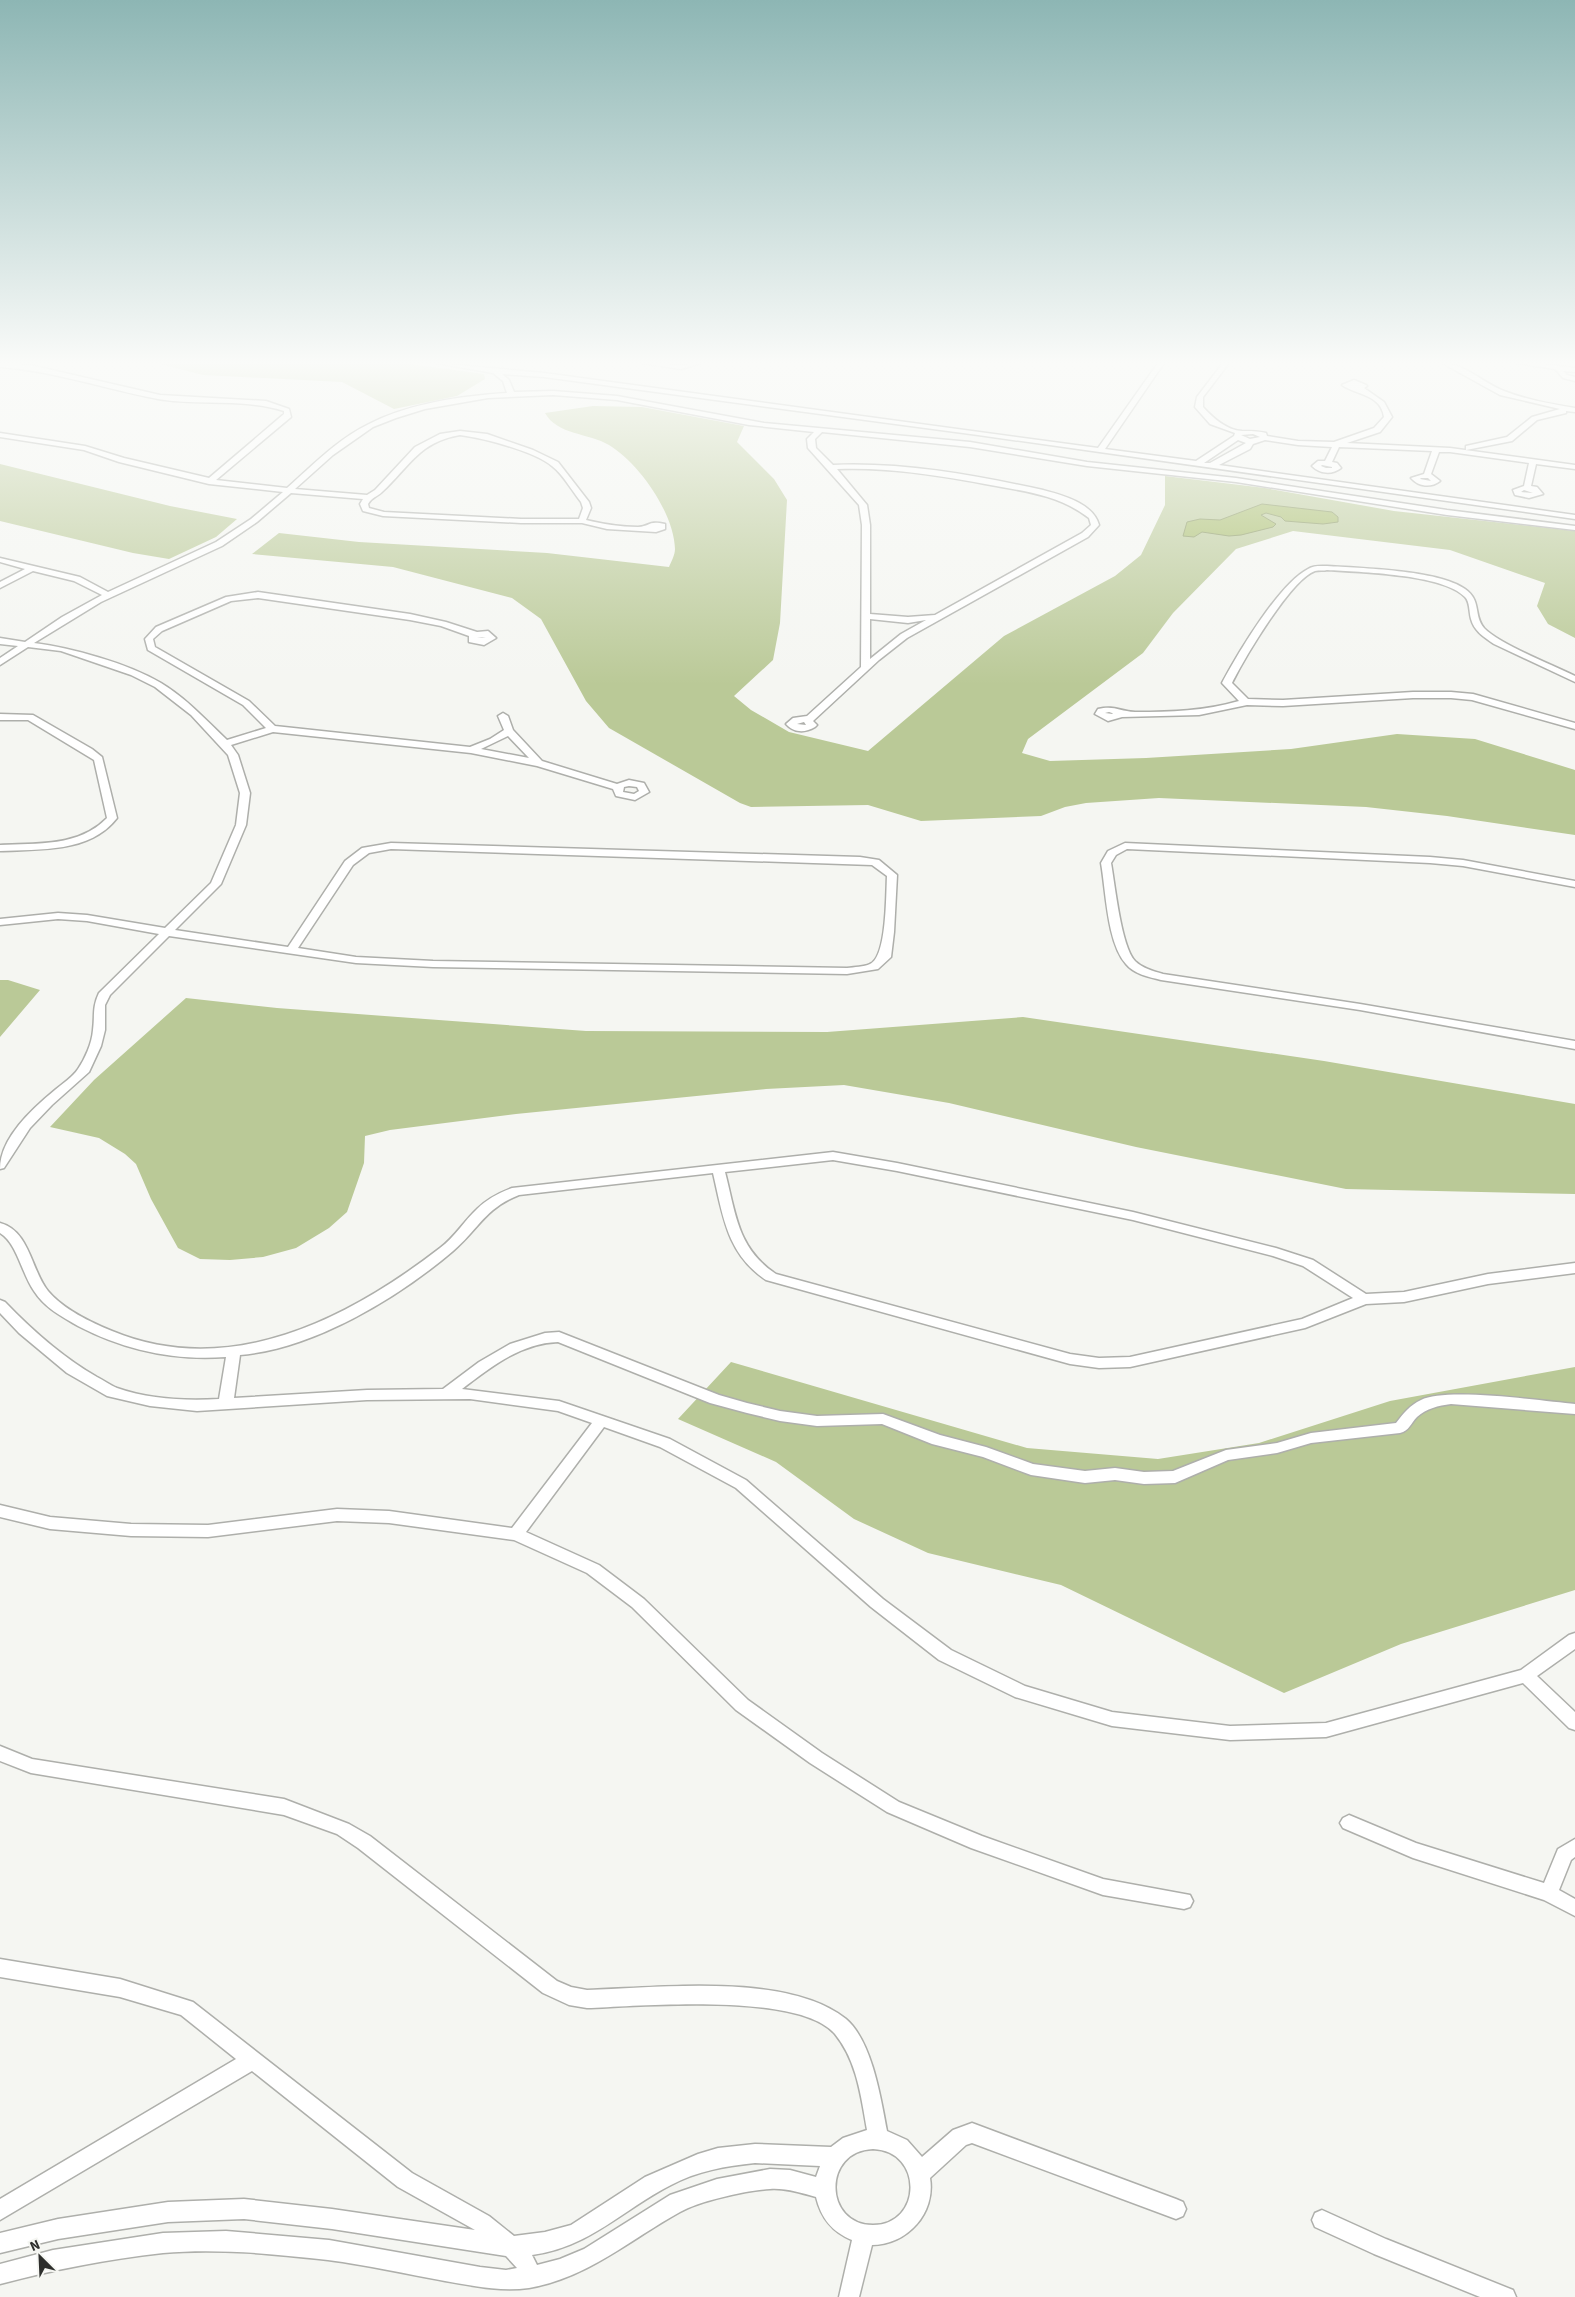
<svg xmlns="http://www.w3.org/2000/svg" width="1575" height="2297" font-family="'Source Sans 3',sans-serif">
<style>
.green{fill:#bac997}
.water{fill:#a4ba65;stroke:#809054}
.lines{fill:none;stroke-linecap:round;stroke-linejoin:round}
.street-casing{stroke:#aeafab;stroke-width:3}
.street{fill:#fff;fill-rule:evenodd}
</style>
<rect width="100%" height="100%" fill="#f5f6f2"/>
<path class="green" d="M 156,363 L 403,363 L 484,374 L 485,379 L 457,396 L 394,409 L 342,382 L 203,375 Z
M 593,406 L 642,407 L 744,426 L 737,442 L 774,479 L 787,500 L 780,623 L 773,660 L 734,696 L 751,710 L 789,732 L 868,751 L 1004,636 L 1115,576 L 1141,555 L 1165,505 L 1165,476 L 1265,488 L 1394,511 L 1575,531 L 1575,638 L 1548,624 L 1537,606 L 1545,583 L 1450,550 L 1293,531 L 1236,549 L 1173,613 L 1143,653 L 1028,739 L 1022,753 L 1050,761 L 1146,758 L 1291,749 L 1397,734 L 1475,739 L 1575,770 L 1575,835 L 1447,816 L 1366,807 L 1159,798 L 1086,803 L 1065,807 L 1041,816 L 921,821 L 868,805 L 751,807 L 740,803 L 609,728 L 586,701 L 541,619 L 512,598 L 393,567 L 252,554 L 279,533 L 359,542 L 547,553 L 669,567 C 671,562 675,555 675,549 C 674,513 639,463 609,445 C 589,433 557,435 545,413 Z
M 0,464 L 170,506 L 237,519 L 216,537 L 169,559 L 133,553 L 0,521 Z
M 0,980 L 8,980 L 40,990 L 0,1037 Z
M 186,998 L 277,1008 L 586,1031 L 827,1032 L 1023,1017 L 1324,1061 L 1575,1104 L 1575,1194 L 1346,1189 L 1136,1147 L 949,1103 L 844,1085 L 766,1089 L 516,1114 L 390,1130 L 365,1136 L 364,1163 L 347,1212 L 329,1228 L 296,1248 L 263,1257 L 230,1260 L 200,1259 L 178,1248 L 151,1199 L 136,1164 L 125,1154 L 99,1138 L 50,1127 L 94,1080 Z
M 731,1362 L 1027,1448 L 1158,1459 L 1259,1443 L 1390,1401 L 1575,1367 L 1575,1590 L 1401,1644 L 1284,1693 L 1061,1585 L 928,1553 L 854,1519 L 776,1462 L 678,1419 Z"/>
<path class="water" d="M 1262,504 L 1332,512 L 1338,517 L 1338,522 L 1323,524 L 1285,521 L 1281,517 L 1266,513 L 1261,515 L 1276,524 L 1273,527 L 1241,535 L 1229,536 L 1202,532 L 1194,537 L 1183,536 L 1187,522 L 1200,519 L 1220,520 Z"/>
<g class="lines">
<g class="street-casing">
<path id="street" d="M 0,363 L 30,365 L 160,395 L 266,401 L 289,409 L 291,417 L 216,480 L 287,488 C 313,465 338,439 369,424 C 410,403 461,396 507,393 L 503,381 L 493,373 L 436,363 L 544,373 L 1098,448 L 1158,363 L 1164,363 L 1105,449 L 1196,461 L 1234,436 L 1235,433 L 1210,424 L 1195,407 L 1197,397 L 1223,363 L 1229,363 L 1203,397 L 1203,407 C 1213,418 1226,430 1242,431 C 1251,431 1257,431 1266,433 L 1267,436 L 1298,441 L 1334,442 L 1374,428 L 1384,417 C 1381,394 1356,395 1342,385 L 1354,380 L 1366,385 L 1367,386 L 1364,388 L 1384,402 L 1392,417 L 1380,432 L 1347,443 L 1450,448 L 1575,465 L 1575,469 L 1536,464 L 1531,486 L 1537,487 L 1543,494 L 1529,498 L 1515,495 L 1513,490 L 1524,486 L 1529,463 L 1450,452 L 1439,452 L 1431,474 L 1440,481 C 1431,488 1419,487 1411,478 L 1424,474 L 1432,451 L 1339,447 L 1332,462 L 1337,463 L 1341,468 C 1332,475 1320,474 1312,466 L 1318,461 L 1325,461 L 1332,447 L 1298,445 L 1265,440 L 1253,444 L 1250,449 L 1219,465 L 1575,515 L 1575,519 L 978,435 L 544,377 L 502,374 L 509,380 L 514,392 L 553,391 L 617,396 L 764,423 L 970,442 L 1087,462 L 1236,478 L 1447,510 L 1575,526 L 1575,530 L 1447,515 L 1236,482 L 1087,466 L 970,447 L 822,432 L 815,439 L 816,448 L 833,465 C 903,462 974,475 1043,490 C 1062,495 1093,503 1099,525 L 1088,537 L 907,638 L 879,660 L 813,721 L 817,725 L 815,727 C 805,733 794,733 786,724 L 793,718 L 807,716 L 861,667 L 862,525 L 859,505 L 808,448 L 807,439 L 814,432 L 749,425 L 617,400 L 553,395 L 488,398 L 425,409 L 396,418 L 373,427 L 333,455 L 295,489 L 367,495 L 375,490 L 415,447 L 440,434 L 460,431 L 487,434 L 533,450 L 558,462 L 589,502 L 591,508 L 586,520 C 603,524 620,527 638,527 C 651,526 648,520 665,524 L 665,529 L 656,532 L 607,529 L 582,523 L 521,523 L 383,516 L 363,511 L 360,504 L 363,499 L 291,493 L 257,522 L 222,546 L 101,602 L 34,643 C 72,648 127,663 161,683 C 186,698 206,720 227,740 L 266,728 L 243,705 L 148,650 L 145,639 L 156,627 L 226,597 L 258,592 L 410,614 L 446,622 L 477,632 L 488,631 L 496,638 L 484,645 L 469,642 L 469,636 L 441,626 L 410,620 L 258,598 L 231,601 L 162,631 L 153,639 L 155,647 L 249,701 L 275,726 L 470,747 L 490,739 L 504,730 L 498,716 L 503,713 L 508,716 L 513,730 L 542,761 L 617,784 L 629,780 L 644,783 L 649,792 L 635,800 L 616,796 L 613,789 L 537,766 L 471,753 L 273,732 L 231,745 L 238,755 L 250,793 L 246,825 L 221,884 L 175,930 L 288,947 L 345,861 L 362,848 L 391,843 L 860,857 L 879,860 L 897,875 L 894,932 L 891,957 L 878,969 L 847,974 L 433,967 L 356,963 L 169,936 L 110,995 L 105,1005 L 105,1030 L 101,1046 L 89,1072 L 52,1105 L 30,1128 L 4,1168 L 0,1169 C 0,1138 32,1109 55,1090 C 62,1084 73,1077 78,1069 C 85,1059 92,1043 93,1030 C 95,1015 92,1008 99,993 L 159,934 L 87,921 L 58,919 L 0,925 L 0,919 L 58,913 L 87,915 L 165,928 L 211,883 L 236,825 L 240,793 L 228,755 L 191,715 L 155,687 L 131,675 L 61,651 L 28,647 L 0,665 L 0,658 L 18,646 L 0,644 L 0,638 L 25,642 L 62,617 L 102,595 L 74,581 L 33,571 L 0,588 L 0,582 L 25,569 L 0,562 L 0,558 L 80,577 L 108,592 L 216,542 L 251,519 L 283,492 L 209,484 L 119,462 L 84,450 L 0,437 L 0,433 L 85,446 L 124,458 L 209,478 L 284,414 L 284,411 C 243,398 200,406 158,399 C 105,389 54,371 0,367 ZM 1253,434 L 1260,437 L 1250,439 L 1241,435 ZM 460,435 C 483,438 534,451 552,466 C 563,474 572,491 581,502 L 583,508 L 579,519 L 521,519 L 384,512 L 369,508 L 368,504 C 372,497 377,497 382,492 C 410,466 419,442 460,435 ZM 1238,440 L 1246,443 L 1210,463 L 1204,463 ZM 1322,465 L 1332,467 L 1332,468 L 1326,468 L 1321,466 ZM 837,469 C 887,467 936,475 985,484 C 1022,491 1058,494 1089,518 L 1091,525 L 1082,533 L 935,615 L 908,617 L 870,614 L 870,525 L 867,505 ZM 1428,478 L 1431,481 L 1420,479 L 1421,478 ZM 1524,490 L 1533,493 L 1521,492 ZM 870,619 L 908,623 L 926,620 L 901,634 L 870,659 ZM 482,637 L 486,637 L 477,638 ZM 804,722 L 806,725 L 797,724 ZM 508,736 L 529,758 L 481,749 ZM 629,786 L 637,787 L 639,791 L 634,794 L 623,792 L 624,787 ZM 391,849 L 872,865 L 887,876 C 886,894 887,957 870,964 C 864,967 854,967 847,968 L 433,961 L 356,957 L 298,948 L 353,865 L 369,853 Z
M 642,363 L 681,365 L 701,363 L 681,369 Z
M 1442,363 C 1464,363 1483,383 1504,391 C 1527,400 1551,404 1575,408 L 1575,412 L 1566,411 L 1566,413 L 1537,420 L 1512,441 L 1466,450 L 1466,446 L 1507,437 L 1532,417 L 1560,409 L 1500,395 Z
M 1516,363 L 1535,363 L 1575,368 L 1575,372 L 1563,371 L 1567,375 L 1575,377 L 1575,381 L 1563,378 L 1555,369 Z
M 1327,566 C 1360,568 1439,570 1465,589 C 1482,601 1473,615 1484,628 C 1499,644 1553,665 1575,676 L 1575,682 L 1494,644 C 1484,637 1474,631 1471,619 C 1469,612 1470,602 1465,597 C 1443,574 1359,572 1327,570 C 1324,571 1319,570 1315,571 C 1291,579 1244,659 1232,683 L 1248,699 L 1283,700 L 1413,692 L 1451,692 L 1473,694 L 1575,723 L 1575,729 L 1472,700 L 1451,698 L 1413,698 L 1283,706 L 1247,705 L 1199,715 L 1122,717 L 1108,721 L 1095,714 L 1098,709 C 1114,705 1119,711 1135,712 C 1170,712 1205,711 1239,701 L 1222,683 C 1238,653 1279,584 1308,569 C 1314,565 1321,566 1327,566 ZM 1109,712 L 1112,713 L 1113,714 L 1105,713 Z
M 0,714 L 33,715 L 92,749 L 102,757 L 117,818 C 90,853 40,849 0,851 L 0,845 C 37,843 79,847 107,818 L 94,760 L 28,720 L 0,720 Z
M 1125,843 L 1430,857 L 1463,860 L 1575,881 L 1575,887 L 1463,866 L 1430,863 L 1127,849 L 1116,855 L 1111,863 C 1115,885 1121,946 1135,961 C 1142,968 1153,971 1163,974 L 1360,1004 L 1575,1041 L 1575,1049 L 1360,1010 L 1161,980 C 1149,977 1134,974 1126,964 C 1107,943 1106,891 1101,863 L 1108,851 Z
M 833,1152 L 897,1163 L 1133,1212 L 1276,1248 L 1313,1260 L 1366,1294 L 1404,1292 L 1488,1274 L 1575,1263 L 1575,1273 L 1488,1284 L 1404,1302 L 1366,1304 L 1305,1328 L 1130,1367 L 1099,1368 L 1070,1364 L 766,1280 C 727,1254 723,1216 713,1173 L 519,1195 C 484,1209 479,1229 453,1251 C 398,1298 313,1349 240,1355 L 234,1398 L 367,1390 L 443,1389 L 479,1362 L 510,1344 L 545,1333 L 559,1332 L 719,1395 L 747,1403 L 780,1411 L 817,1416 L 883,1414 L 940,1435 L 986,1447 L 1033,1464 L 1085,1471 L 1115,1468 L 1144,1472 L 1173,1471 L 1226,1450 L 1277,1443 L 1311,1433 L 1396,1423 C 1403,1414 1410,1405 1421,1400 C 1446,1387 1543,1401 1575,1404 L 1575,1414 L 1451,1404 C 1438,1406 1427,1408 1417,1417 C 1411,1423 1409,1431 1400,1433 L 1311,1443 L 1277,1453 L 1228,1460 L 1175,1483 L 1144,1484 L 1115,1480 L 1085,1483 L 1031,1475 L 983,1457 L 932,1444 L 882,1424 L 817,1426 L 780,1421 L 747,1413 L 710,1403 L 558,1342 C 521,1343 491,1367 462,1389 L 559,1401 L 670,1439 L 746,1480 L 883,1599 L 951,1650 L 1025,1686 L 1112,1712 L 1230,1726 L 1326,1723 L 1521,1670 L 1569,1635 L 1575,1633 L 1575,1649 L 1537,1676 L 1575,1712 L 1575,1730 L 1569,1728 L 1523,1683 L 1326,1737 L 1230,1740 L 1112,1726 L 1015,1697 L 939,1660 L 871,1607 L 736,1488 L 660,1447 L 604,1427 L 526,1532 L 599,1565 L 644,1599 L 748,1700 L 822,1753 L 899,1802 L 982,1836 L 1103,1879 L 1190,1895 L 1193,1901 L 1190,1907 L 1184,1909 L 1103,1895 L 971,1848 L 887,1812 L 810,1763 L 736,1710 L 632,1607 L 587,1573 L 514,1540 L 389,1523 L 337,1521 L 208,1537 L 131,1536 L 50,1529 L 0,1517 L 0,1505 L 50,1517 L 131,1524 L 208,1525 L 337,1509 L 389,1511 L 512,1528 L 592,1423 L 558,1411 L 470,1399 L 367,1400 L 197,1411 L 150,1406 L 107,1396 L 67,1373 L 19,1333 L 0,1313 L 0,1300 L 5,1302 C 32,1330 62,1357 97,1377 C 103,1380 110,1385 117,1388 C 148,1399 186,1401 219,1399 L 226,1357 C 174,1361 124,1350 78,1326 C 61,1316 45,1308 34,1291 C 22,1274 17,1243 0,1233 L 0,1223 C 30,1231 31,1270 48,1291 C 63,1309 90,1322 112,1331 C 230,1380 348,1319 440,1248 C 455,1237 464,1221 477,1209 C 487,1199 499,1193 512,1188 ZM 833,1160 L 897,1171 L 1133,1220 L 1273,1256 L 1303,1266 L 1353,1298 L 1302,1319 L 1130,1357 L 1099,1358 L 1070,1354 L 776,1274 C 737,1248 736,1214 725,1172 Z
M 0,1746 L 32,1759 L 284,1799 L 349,1824 L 370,1836 L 557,1981 L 571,1987 L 587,1990 C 658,1988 788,1972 846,2019 C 872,2041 881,2099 887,2131 L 907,2140 L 922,2157 L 953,2130 L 972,2123 L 1176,2199 L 1183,2202 L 1186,2209 L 1183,2216 L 1176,2219 L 972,2143 L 966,2145 L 930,2178 C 936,2213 907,2245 872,2245 L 859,2297 L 839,2297 L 852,2240 C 832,2232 821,2218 816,2197 C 801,2193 786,2188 770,2189 C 748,2190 699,2201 680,2212 C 631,2239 587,2278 529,2288 C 501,2292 473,2286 445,2281 C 406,2274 367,2265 328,2260 C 274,2254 217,2248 163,2253 C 108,2259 53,2270 0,2284 L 0,2264 L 53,2250 L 163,2233 L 226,2231 L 329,2240 L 480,2267 L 506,2270 L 517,2268 L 506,2256 L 332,2229 L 244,2219 L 168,2222 L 58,2239 L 0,2253 L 0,2233 L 58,2219 L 168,2202 L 244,2199 L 332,2209 L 475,2230 L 398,2187 L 252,2071 L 0,2220 L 0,2199 L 236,2059 L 181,2015 L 120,1997 L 0,1977 L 0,1959 L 120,1979 L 193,2002 L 412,2173 L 489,2216 L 514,2236 L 545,2232 L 571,2225 L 645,2177 L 698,2154 L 718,2148 L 755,2144 L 831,2147 L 843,2138 L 867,2130 C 861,2096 857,2061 835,2034 C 799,1992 641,2006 587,2008 L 569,2005 L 543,1993 L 358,1848 L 337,1834 L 284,1815 L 31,1773 L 0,1761 ZM 873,2149 C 924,2151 922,2225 873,2225 C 824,2225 822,2151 873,2149 ZM 755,2163 L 820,2166 L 816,2177 L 790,2170 L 770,2169 L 717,2179 L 670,2195 L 584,2249 L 560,2259 L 537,2265 L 532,2255 C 590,2247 622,2210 671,2185 C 697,2171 726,2166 755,2163 Z
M 1349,1815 L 1416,1843 L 1544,1883 L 1558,1849 L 1575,1839 L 1575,1857 L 1571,1860 L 1559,1890 L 1575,1899 L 1575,1916 L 1544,1900 L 1413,1858 L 1343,1828 L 1340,1823 L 1343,1818 Z
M 1322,2210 L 1386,2239 L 1513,2290 L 1516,2297 L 1480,2297 L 1374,2254 L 1315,2227 L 1312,2220 L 1315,2213 Z"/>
</g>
<use href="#street" class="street"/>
</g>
<linearGradient id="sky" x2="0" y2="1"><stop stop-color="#8db6b4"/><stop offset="0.53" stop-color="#fafbf9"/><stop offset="1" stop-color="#fafbf9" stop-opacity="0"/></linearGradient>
<rect width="1575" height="685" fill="url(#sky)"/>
<g transform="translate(40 2257) rotate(336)" stroke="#f5f6f2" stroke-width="4" paint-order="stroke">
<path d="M0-4L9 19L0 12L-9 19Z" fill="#2d2e2c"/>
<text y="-8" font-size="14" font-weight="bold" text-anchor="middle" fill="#2d2e2c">N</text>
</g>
</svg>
